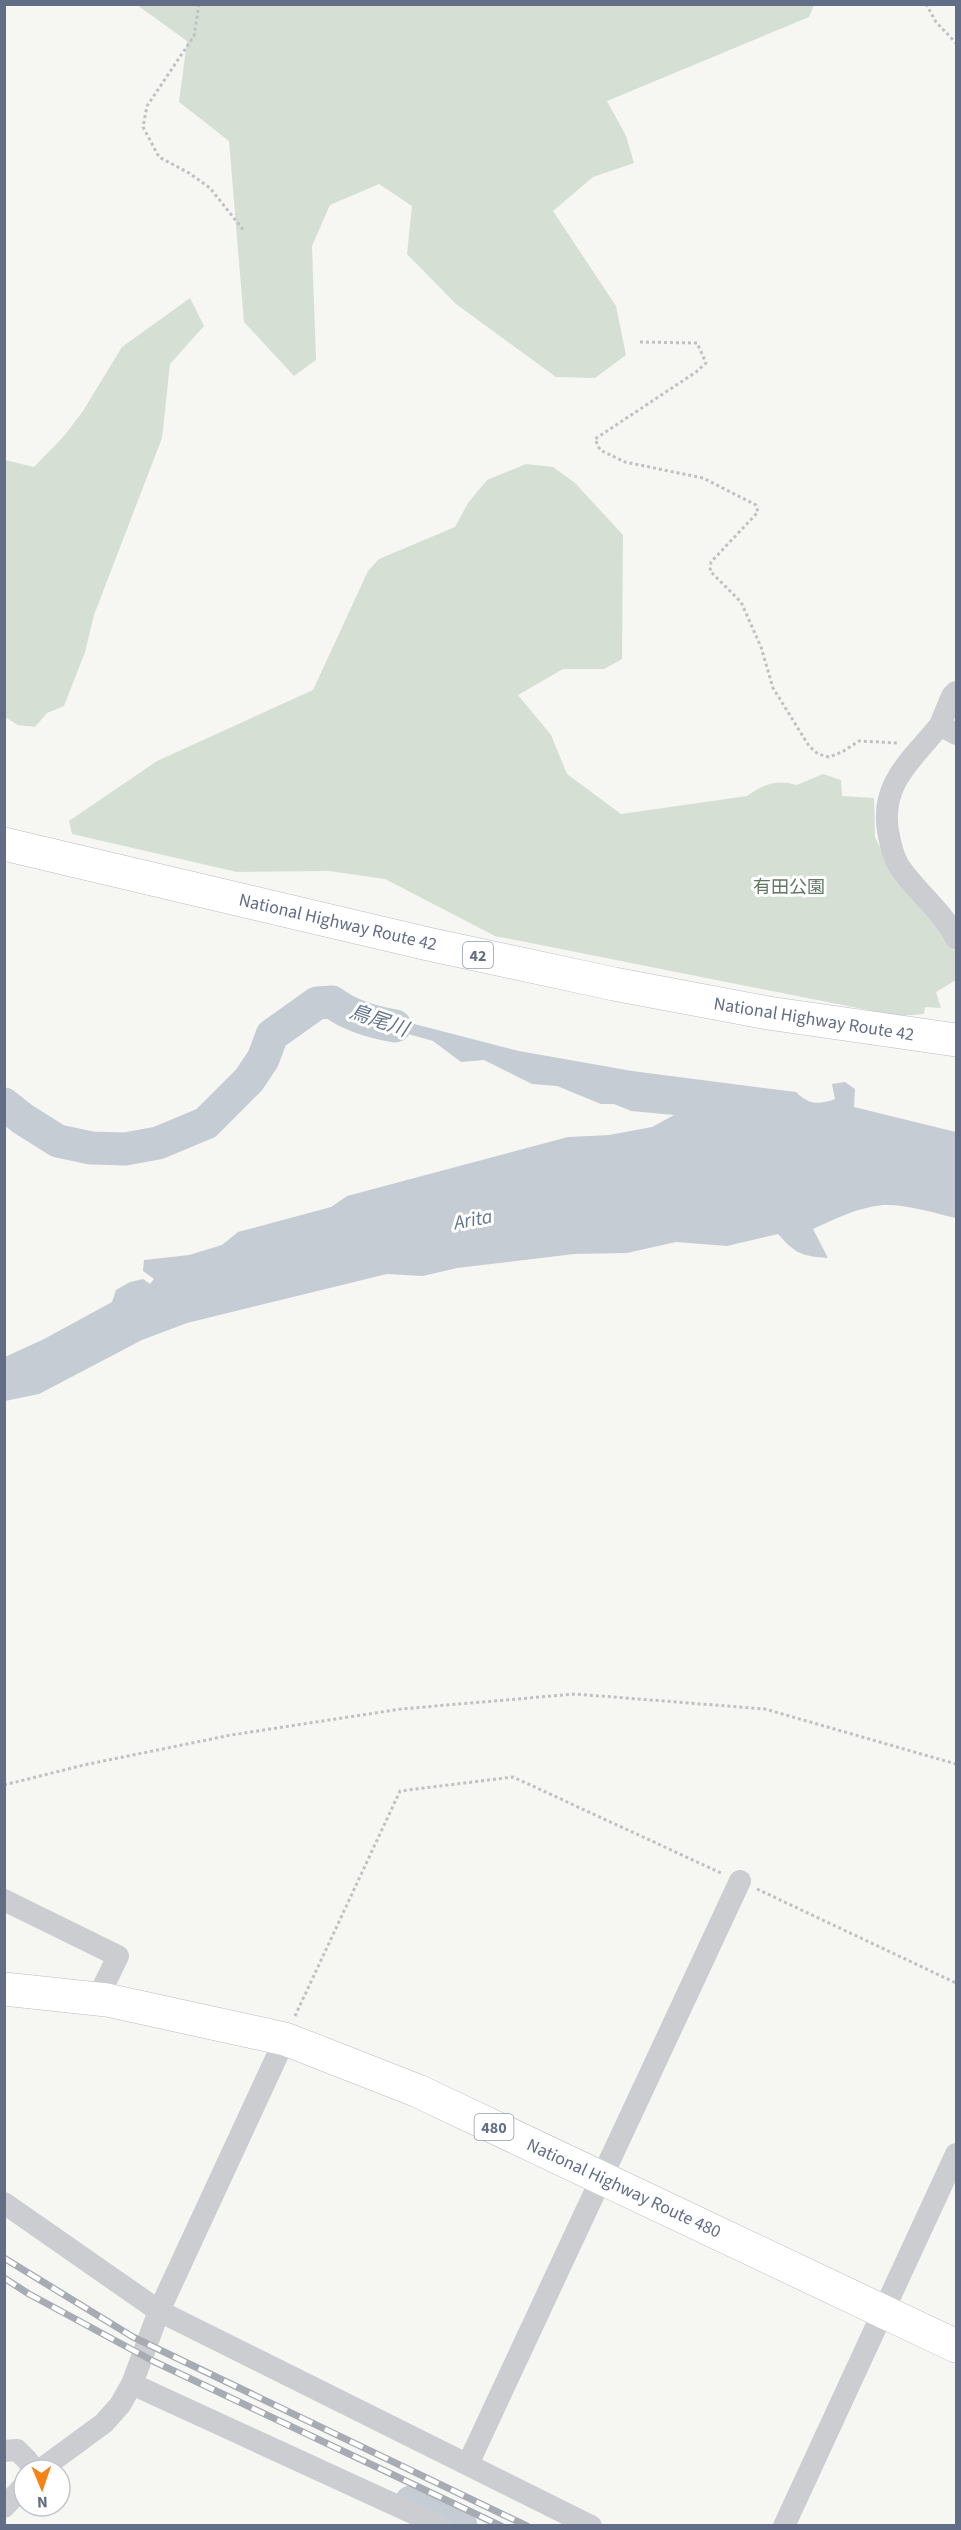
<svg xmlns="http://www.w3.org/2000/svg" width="961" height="2530" font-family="'Source Sans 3','Noto Sans JP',sans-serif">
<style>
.green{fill:#d5dfd4}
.water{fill:#c6ccd4}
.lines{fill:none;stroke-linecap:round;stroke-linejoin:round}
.river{stroke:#c6ccd4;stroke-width:33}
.highway-casing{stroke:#babcc0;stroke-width:34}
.path{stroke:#bfc1c4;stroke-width:3;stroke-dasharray:3 3;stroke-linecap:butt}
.minor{stroke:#cbcdd1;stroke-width:22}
.highway{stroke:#fff;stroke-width:33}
.rail-casing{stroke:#a7abb3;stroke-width:7}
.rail{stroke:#fff;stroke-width:4.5;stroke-dasharray:14;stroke-linecap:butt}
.labels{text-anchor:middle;stroke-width:6;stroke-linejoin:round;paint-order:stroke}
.shield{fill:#fff;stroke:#919aab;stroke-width:1.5}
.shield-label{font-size:16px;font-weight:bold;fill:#626e87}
.park-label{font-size:18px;fill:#5e795f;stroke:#fff}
.street-label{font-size:18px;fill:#626e87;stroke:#fff}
.water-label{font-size:20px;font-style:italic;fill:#63768b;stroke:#fff}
</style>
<rect width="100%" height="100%" fill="#f6f7f3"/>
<path class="green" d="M 137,5 L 814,5 L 809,17 L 607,101 L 626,136 L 634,163 L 593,177 L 553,211 L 616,306 L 626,355 L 595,378 L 556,377 L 456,304 L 407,254 L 412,206 L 379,184 L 330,205 L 312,246 L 316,360 L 294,376 L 244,322 L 229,141 L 179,102 L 187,41 Z
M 190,298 L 204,326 L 170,364 L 162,438 L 94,615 L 85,652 L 64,706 L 47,713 L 35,727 L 18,725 L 5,717 L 5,460 L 34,467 L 64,436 L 83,411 L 122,347 Z
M 526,464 L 553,467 L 575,483 L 623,535 L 622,659 L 604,669 L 563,669 L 518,695 L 551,735 L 567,774 L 621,814 L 747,796 C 764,784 776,779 797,785 L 823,774 L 841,780 L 842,796 L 874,798 L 875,837 L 885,858 L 952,943 L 956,953 L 956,980 L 936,992 L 941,1008 L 925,1007 L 924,1014 L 898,1016 L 495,936 L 385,879 L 329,871 L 237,872 L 72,834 L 69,821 L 157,761 L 313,690 L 368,571 L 379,559 L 455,527 L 468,503 L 487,480 Z"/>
<path class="water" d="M 364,1011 L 519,1051 L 632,1071 L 796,1092 C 809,1105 818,1105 835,1099 L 832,1084 L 845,1082 L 855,1089 L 854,1107 L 956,1132 L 956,1218 C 934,1213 907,1204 883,1205 C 859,1207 835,1219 813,1229 L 828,1258 C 801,1256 796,1254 778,1234 L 727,1246 L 676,1242 L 627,1253 L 574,1254 L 457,1268 L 423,1276 L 387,1274 L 187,1323 L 142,1340 L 39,1394 L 5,1401 L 5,1357 L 44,1339 L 112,1302 L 116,1290 L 130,1282 L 143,1279 L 150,1284 L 154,1279 L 143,1271 L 144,1260 L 189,1255 L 222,1245 L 238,1232 L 331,1207 L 347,1196 L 568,1137 L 609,1135 L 652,1127 L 674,1115 L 631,1111 L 614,1104 L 601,1104 L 557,1086 L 532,1084 L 484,1060 L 461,1062 L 433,1041 L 401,1032 L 374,1033 L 347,1015 Z"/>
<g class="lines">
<path class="river" d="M 4,1104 L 23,1119 L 58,1141 L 91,1148 L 125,1149 L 158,1143 L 206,1123 L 249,1080 L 263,1059 L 272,1035 L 317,1003 L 332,1002 C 350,1016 372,1022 395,1026
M 411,2502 L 461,2526"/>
<g class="highway-casing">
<path id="highway" d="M 4,844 L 428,944 L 614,984 L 768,1013 L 956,1040
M 4,1989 L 107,2000 L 285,2039 L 418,2091 L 956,2346"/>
</g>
<path class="path" d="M 199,4 L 194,36 L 147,106 L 143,127 L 159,157 L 189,173 L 210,188 L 245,232
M 926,4 L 936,22 L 956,43
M 640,342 L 697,343 L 706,363 L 696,372 L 595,439 L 600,450 L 625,462 L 703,478 L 756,505 L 758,512 L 711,562 L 710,571 L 741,602 L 761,647 L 773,688 L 809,746 L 818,754 L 829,757 L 842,752 L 859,741 L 898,743
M 4,1785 L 84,1765 L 231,1735 L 401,1709 L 575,1694 L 765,1709 L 956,1764
M 757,1889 L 956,1983
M 295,2016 L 400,1791 L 513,1777 L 721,1873"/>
<path class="minor" d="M 940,725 L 952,696 L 956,692
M 956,734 L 940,725 C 913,759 880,783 888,831 C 890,843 893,856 899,866 C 916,892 942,910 956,938
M 4,1900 L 118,1956 L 104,1985 L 107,2000
M 4,2203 L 159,2311 L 591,2526
M 132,2384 L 441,2526
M 4,2451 L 17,2450 L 27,2460 L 34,2470
M 468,2464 L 740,1881
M 40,2470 L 104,2423 L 120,2405 L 132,2384 L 159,2311 L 285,2039
M 4,2507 L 24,2486
M 784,2526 L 956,2154"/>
<use href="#highway" class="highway"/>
<g class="rail-casing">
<path id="rail" d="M 4,2258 L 133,2337 L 527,2526
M 4,2278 L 29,2294 L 153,2361 L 501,2526"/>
</g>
<use href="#rail" class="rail"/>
</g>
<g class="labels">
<g class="shield">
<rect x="463" y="942" width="30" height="26" rx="4.5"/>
<rect x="474.5" y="2114" width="39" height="26" rx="4.5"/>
</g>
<g class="shield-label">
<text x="478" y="961">42</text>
<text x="494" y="2133">480</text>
</g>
<g class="park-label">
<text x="789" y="893">有田公園</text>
</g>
<g class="street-label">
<text transform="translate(338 922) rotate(13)" y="6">National Highway Route 42</text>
<text transform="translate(814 1019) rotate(9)" y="6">National Highway Route 42</text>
<text transform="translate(624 2188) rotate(25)" y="6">National Highway Route 480</text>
</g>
<g class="water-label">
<text transform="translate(379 1020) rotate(19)" y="7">鳥尾川</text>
<text transform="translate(473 1219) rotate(-11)" y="7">Arita</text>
</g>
</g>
<rect width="961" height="2530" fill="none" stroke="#626e87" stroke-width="12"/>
<g transform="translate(42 2488) rotate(178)"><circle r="28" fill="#ffffff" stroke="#c0c5cf" stroke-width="1.5"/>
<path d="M0-4.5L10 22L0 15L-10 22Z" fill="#f68114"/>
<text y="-9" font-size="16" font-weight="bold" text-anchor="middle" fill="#626e87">N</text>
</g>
</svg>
